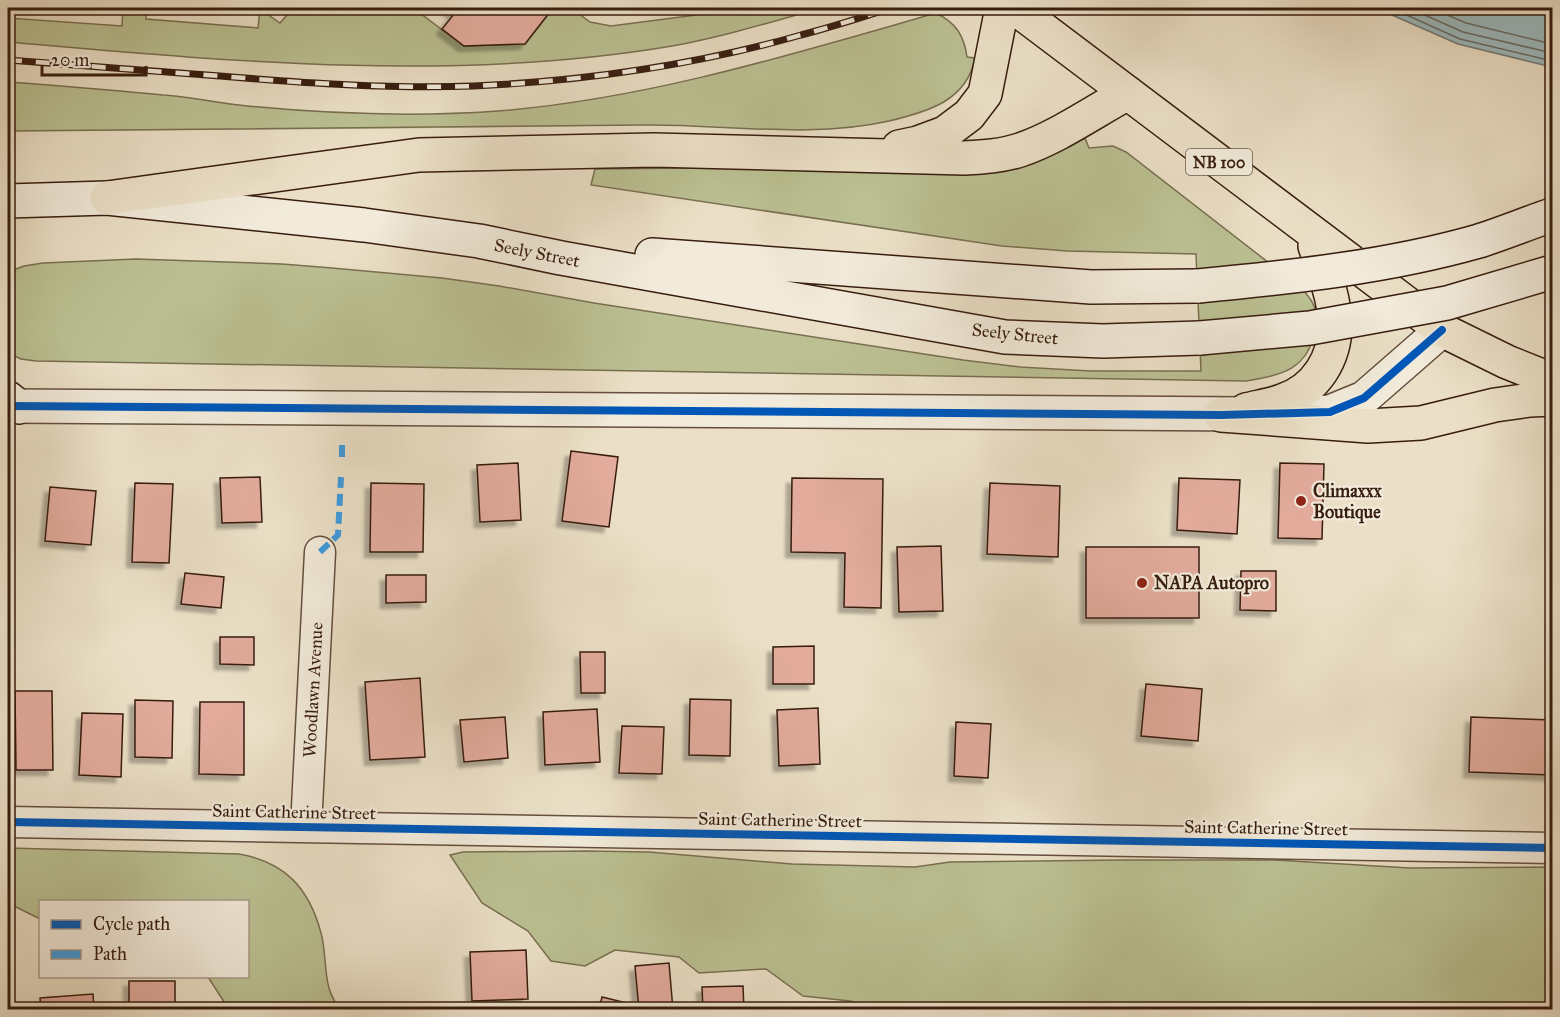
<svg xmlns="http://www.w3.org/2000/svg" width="1560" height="1017" font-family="'IM FELL Great Primer',serif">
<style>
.green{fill:#bbc193;stroke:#796f51;stroke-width:1.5}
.water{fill:#9cbabf;stroke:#747b79;stroke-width:1.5}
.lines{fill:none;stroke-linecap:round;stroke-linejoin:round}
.shore{stroke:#6a6c67;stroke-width:1.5}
.building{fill:#e2ab9c;stroke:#371d0f;stroke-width:1.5;filter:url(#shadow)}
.minor-casing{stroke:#644e3d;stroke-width:33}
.tertiary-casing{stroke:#644e3d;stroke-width:36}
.secondary-casing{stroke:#371d0f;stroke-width:36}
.primary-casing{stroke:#371d0f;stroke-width:36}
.minor{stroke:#f2ebdb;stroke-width:30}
.tertiary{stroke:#f2ebdb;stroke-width:33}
.secondary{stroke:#f2ebdb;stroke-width:33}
.primary{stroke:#ebe0c7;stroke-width:33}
.rail-casing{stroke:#371d0f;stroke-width:7}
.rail{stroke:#f2ebdb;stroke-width:4.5;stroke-dasharray:14;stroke-linecap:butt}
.secondary-bridge-casing{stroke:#371d0f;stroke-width:36;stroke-linecap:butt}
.secondary-bridge{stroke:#f2ebdb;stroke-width:33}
.quiet{stroke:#3e9bde;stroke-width:6;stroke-dasharray:12 6;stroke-linecap:butt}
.cycleway-casing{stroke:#f2ebdb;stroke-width:11}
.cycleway{stroke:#0057b8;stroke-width:8}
.poi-dot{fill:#8f2418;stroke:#f2ebdb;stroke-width:2}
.labels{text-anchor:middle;stroke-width:4.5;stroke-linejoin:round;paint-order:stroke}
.shield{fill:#f2ebdb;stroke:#6f5b4c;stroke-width:1.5}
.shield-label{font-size:16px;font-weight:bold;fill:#371d0f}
.street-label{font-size:18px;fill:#371d0f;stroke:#f2ebdb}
.poi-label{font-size:18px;font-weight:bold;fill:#371d0f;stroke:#f2ebdb;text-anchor:start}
</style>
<defs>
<filter id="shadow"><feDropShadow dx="-5.5" dy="5.5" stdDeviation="1.5" flood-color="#0004"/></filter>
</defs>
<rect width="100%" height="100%" fill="#ebe0c7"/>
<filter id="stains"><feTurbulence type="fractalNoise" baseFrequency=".00333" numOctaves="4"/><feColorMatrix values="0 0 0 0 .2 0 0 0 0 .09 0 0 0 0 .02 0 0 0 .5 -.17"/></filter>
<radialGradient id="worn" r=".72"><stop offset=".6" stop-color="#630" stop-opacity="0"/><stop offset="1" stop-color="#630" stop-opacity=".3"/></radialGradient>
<path class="green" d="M 123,8 L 146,8 L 146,19 L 258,28 L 260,9 L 280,23 L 293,8 L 413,8 L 464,46 L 525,44 L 553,8 L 571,8 L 590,22 L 611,26 L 696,15 L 727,8 L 821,8 C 771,22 722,37 672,46 C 454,83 226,61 8,42 L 8,18 L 122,26 Z
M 936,13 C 956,23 964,35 967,57 L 975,58 C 967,101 927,112 889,121 C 809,139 725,124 644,125 C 432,129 220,130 8,131 L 8,82 C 59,86 111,90 163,95 C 191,97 219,103 248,106 C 330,114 415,117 498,111 C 648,99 793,54 936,13 Z
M 1085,138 L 1089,148 L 1113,146 L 1126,152 L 1300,287 C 1314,301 1318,309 1315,329 C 1309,369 1281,376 1246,381 L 36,361 L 21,359 L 8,353 L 8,272 L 24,266 L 43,263 L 136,259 L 282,264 L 332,268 L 442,278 L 499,286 L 594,303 L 963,360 L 1020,367 L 1091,371 L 1201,371 L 1196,254 L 1067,251 L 1002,246 L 591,185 L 595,169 L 999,165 L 1063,148 Z
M 8,848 L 239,854 C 285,862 309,888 321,933 C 326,951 324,970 329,988 C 331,996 336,1003 339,1009 L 228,1008 L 208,977 L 248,976 L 248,902 L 40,902 L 40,919 L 8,903 Z
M 587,851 L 649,852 L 792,864 L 915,867 L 950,862 L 1122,860 L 1275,860 L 1410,868 L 1552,867 L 1552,1009 L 875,1009 L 850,1001 L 803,996 L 766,969 L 699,973 L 679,957 L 615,950 L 585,966 L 551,961 L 528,931 L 482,903 L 450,855 L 463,852 Z"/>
<path class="water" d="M 1376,8 L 1537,8 L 1552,13 L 1552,67 L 1458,44 Z"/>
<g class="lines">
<path class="shore" d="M 1391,8 L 1460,39 L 1552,61
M 1409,8 L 1463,32 L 1552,53
M 1431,8 L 1466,23 L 1552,44"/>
</g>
<path class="building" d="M 446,8 L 553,8 L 525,44 L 464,46 L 442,29 L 454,14 Z
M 571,451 L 618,457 L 609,527 L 562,521 Z
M 518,463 L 521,520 L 480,522 L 477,465 Z
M 1280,463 L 1324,464 L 1322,539 L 1278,538 Z
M 260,477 L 262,522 L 222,523 L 220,478 Z
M 792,478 L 883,479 L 881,608 L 844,607 L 845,553 L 791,552 Z
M 1179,478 L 1240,480 L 1237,534 L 1177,530 Z
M 135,483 L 173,484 L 169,563 L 132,562 Z
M 371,483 L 424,484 L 423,552 L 370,552 Z
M 990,483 L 1060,486 L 1058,557 L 987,554 Z
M 50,487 L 96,491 L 91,545 L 45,541 Z
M 941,546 L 943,611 L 899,612 L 897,547 Z
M 1086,547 L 1199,547 L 1199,618 L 1086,618 Z
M 1241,571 L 1276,571 L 1276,611 L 1240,610 Z
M 185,573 L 224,577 L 221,608 L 181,604 Z
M 386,575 L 426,575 L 426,602 L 386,603 Z
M 220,637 L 254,637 L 254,665 L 220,664 Z
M 814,646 L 814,684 L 773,684 L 773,647 Z
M 580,652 L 605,652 L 605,693 L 581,693 Z
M 420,678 L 425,757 L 370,760 L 365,682 Z
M 1146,684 L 1202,689 L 1198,741 L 1141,736 Z
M 15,691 L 52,691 L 53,770 L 16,770 Z
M 690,699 L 731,700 L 730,756 L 689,755 Z
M 135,700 L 173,701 L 172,758 L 135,757 Z
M 200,702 L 244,702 L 244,775 L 199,774 Z
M 818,708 L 820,764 L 779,766 L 777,710 Z
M 597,709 L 600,762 L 545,765 L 543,712 Z
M 82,713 L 123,714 L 121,777 L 79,775 Z
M 505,717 L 508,758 L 464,762 L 460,720 Z
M 1471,717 L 1552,720 L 1552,775 L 1469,772 Z
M 956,722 L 991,724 L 988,778 L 954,776 Z
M 622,726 L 664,727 L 662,774 L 619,773 Z
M 526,950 L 528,999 L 472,1001 L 470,952 Z
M 669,963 L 673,1010 L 639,1010 L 635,966 Z
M 129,981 L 175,981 L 175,1010 L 129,1010 Z
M 743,986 L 744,1010 L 703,1010 L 702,987 Z
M 93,994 L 94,1010 L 41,1010 L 40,998 Z
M 602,997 L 631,1004 L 629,1010 L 599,1010 Z"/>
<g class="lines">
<g class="minor-casing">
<path id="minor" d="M 8,822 L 1552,848
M 306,827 L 320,552"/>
</g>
<g class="tertiary-casing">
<path id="tertiary" d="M 8,406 L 1249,414
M 1298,413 L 1330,412 L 1364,398 L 1442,330"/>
</g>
<g class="secondary-casing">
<path id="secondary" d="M 8,201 L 107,198 L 364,225 L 479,241 L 561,258 L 1005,337 L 1103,341 L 1200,338
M 652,255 L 1091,287 L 1198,286
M 8,398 L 19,407"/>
</g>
<g class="primary-casing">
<path id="primary" d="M 1015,8 L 1442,330 L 1507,362 L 1552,380
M 899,147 L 918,143 L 945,133 L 969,115 L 985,94 L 1002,8
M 107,198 L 419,155 L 654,150 L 964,158 C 983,157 1002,156 1020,150 C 1058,137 1093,112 1128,93
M 1246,410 C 1258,407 1271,405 1282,401 C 1316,390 1336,358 1335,322 C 1334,296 1323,270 1315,246
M 1221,415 L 1368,426 L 1421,423 L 1495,405 L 1530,400 L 1552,399"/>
</g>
<use href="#minor" class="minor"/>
<use href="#tertiary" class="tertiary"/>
<use href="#secondary" class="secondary"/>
<use href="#primary" class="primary"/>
<g class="rail-casing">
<path id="rail" d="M 8,60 C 78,65 149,71 220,76 C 305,83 389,89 474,86 C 584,81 696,65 801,35 C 832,27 862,17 892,8"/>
</g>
<use href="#rail" class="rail"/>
<g class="secondary-bridge-casing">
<path id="secondary-bridge" d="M 1198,286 C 1292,277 1388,267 1479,241 C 1504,233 1528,223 1552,215
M 1200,338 L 1310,328 L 1447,303 L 1552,272"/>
</g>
<use href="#secondary-bridge" class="secondary-bridge"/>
<path class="quiet" d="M 342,457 L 342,441
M 320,552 L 338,535 L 341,477"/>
<g class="cycleway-casing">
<path id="cycleway" d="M 8,406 L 1221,415 L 1330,412 L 1364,398 L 1442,330
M 8,822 L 1552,848"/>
</g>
<use href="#cycleway" class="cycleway"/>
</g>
<g class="poi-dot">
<circle cx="1301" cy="501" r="6"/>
<circle cx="1142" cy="583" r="6"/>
</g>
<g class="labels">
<rect class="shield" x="1186" y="149" width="66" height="26" rx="4.5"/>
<g class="shield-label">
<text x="1219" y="168">NB 100</text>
</g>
<g class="street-label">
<text transform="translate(537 253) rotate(11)" y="6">Seely Street</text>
<text transform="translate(1015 334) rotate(6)" y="6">Seely Street</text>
<text transform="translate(313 690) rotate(-87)" y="6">Woodlawn Avenue</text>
<text transform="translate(294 812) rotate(1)" y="6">Saint Catherine Street</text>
<text transform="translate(780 820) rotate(1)" y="6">Saint Catherine Street</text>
<text transform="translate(1266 828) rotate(1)" y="6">Saint Catherine Street</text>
</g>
<g class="poi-label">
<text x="1313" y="497">Climaxxx<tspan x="1313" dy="21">Boutique</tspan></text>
<text x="1154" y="589">NAPA Autopro</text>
</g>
</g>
<rect width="1560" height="1017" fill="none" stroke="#ebe0c7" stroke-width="30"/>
<rect x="9" y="9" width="1542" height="999" fill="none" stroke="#371d0f" stroke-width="3"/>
<rect x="15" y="15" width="1530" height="987" fill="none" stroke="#371d0f" stroke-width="1.5"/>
<rect x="39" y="900" width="210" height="78" fill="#f2ebdb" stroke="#a79989" stroke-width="1.5"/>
<rect x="51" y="920" width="30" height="9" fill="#0057b8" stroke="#a79989" stroke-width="1.5"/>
<text x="93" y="930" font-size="18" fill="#371d0f">Cycle path</text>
<rect x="51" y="950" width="30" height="9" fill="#3e9bde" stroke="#a79989" stroke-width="1.5"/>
<text x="93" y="960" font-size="18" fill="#371d0f">Path</text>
<path d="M42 66v9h104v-9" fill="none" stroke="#371d0f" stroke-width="3"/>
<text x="51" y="66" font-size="18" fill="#371d0f" stroke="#f2ebdb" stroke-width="4.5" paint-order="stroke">20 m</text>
<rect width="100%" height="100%" filter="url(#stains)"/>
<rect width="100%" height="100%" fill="url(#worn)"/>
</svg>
